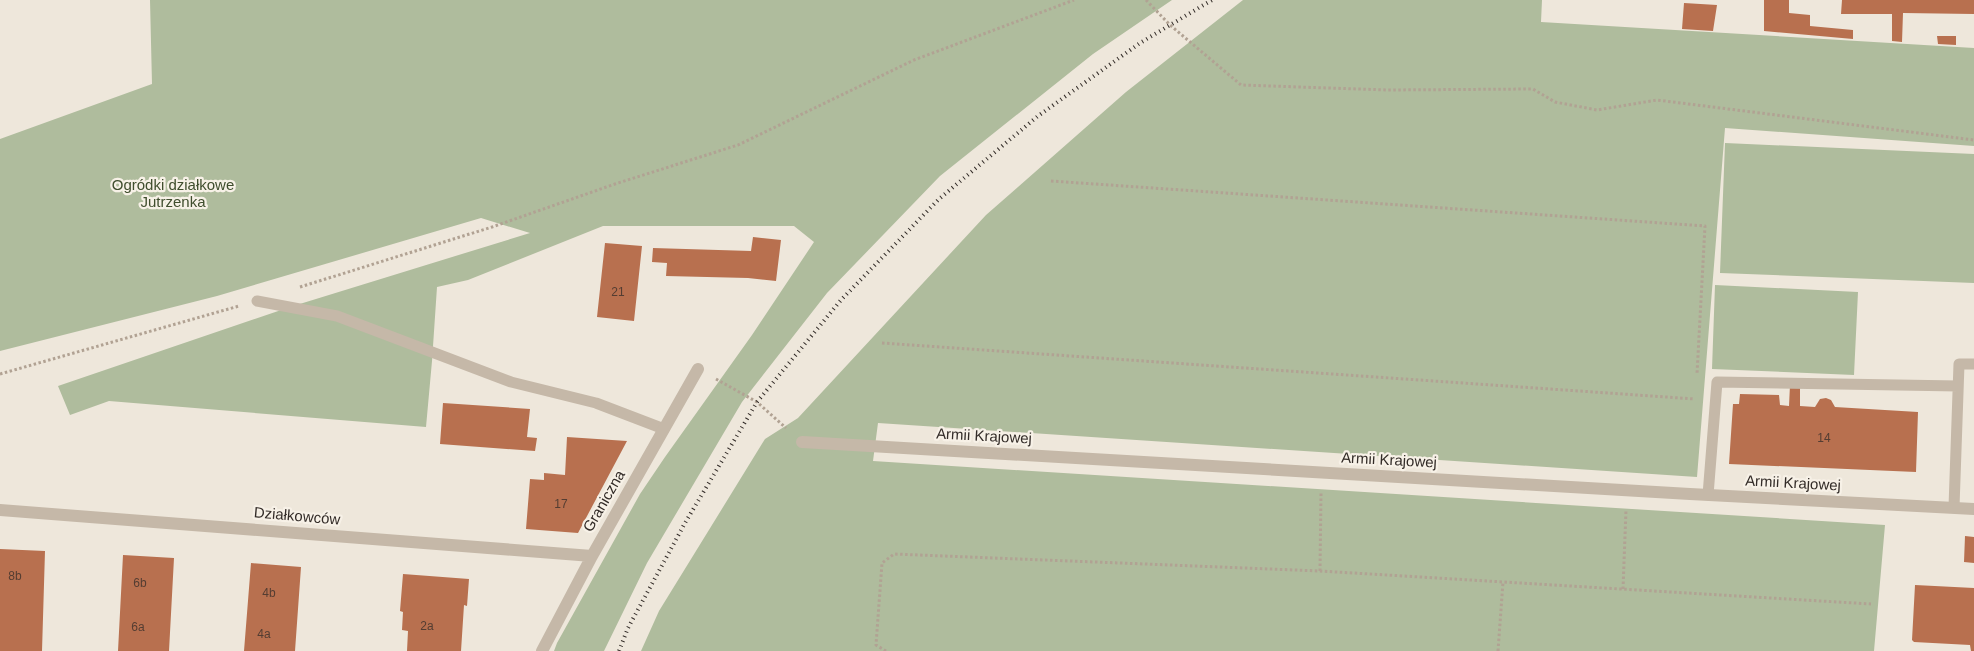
<svg xmlns="http://www.w3.org/2000/svg" width="1974" height="651" font-family="Arial,sans-serif">
<style>
.green{fill:#afbc9d}
.building{fill:#b8704f}
.lines{fill:none;stroke-linecap:round;stroke-linejoin:round}
.path{stroke:#b1a293;stroke-width:3;stroke-dasharray:2.5 2.5;stroke-linecap:butt}
.service{stroke:#c5b8a8;stroke-width:11}
.minor{stroke:#c5b8a8;stroke-width:12}
.rail{stroke:#332c28;stroke-width:4;stroke-dasharray:1 4;stroke-linecap:butt}
.labels{text-anchor:middle;stroke-width:4.5;stroke-linejoin:round;paint-order:stroke}
.number-label{font-size:12px;fill:#543d32}
.park-label{font-size:15px;fill:#404e2e;stroke:#f7f1e7}
.street-label{font-size:15px;fill:#332c28;stroke:#f7f1e7}
</style>
<rect width="100%" height="100%" fill="#eee7db"/>
<path class="green" d="M 150,0 L 1172,0 L 1093,54 L 940,176 L 827,293 L 742,402 L 647,563 L 604,651 L 554,651 L 557,643 L 640,494 L 665,457 L 752,335 L 814,242 L 794,226 L 603,226 L 468,280 L 437,287 L 432,361 L 426,427 L 109,401 L 70,415 L 58,386 L 290,307 L 530,233 L 481,218 L 217,296 L 0,351 L 0,139 L 152,84 Z
M 1243,0 L 1542,0 L 1541,22 L 1974,48 L 1974,146 L 1725,128 L 1697,477 L 878,423 L 873,461 L 1885,525 L 1874,651 L 641,651 L 659,611 L 765,439 L 798,418 L 986,215 L 1126,92 Z
M 1725,143 L 1974,154 L 1974,283 L 1720,273 Z
M 1715,285 L 1858,292 L 1854,375 L 1712,369 Z"/>
<path class="building" d="M 1764,0 L 1789,0 L 1789,13 L 1810,15 L 1810,26 L 1853,30 L 1853,39 L 1764,31 Z
M 1842,0 L 1974,0 L 1974,14 L 1903,13 L 1902,42 L 1892,41 L 1892,14 L 1841,14 Z
M 1684,3 L 1717,5 L 1713,31 L 1682,29 Z
M 1937,36 L 1956,36 L 1956,45 L 1938,44 Z
M 753,237 L 781,240 L 776,281 L 748,278 L 666,276 L 667,263 L 652,262 L 653,248 L 751,251 Z
M 605,243 L 642,246 L 634,321 L 597,317 Z
M 1800,384 L 1800,406 L 1815,407 L 1820,399 L 1826,398 L 1831,400 L 1835,407 L 1918,412 L 1916,472 L 1729,464 L 1733,404 L 1739,404 L 1740,394 L 1779,395 L 1780,405 L 1789,406 L 1790,385 Z
M 443,403 L 530,409 L 527,437 L 537,438 L 535,451 L 440,444 Z
M 567,437 L 627,441 L 578,533 L 526,529 L 530,479 L 544,480 L 544,473 L 565,475 Z
M 1965,536 L 1974,537 L 1974,563 L 1964,562 Z
M 0,549 L 45,551 L 42,651 L 0,651 Z
M 123,555 L 174,558 L 169,651 L 118,651 Z
M 251,563 L 301,567 L 295,651 L 244,651 Z
M 403,574 L 469,579 L 467,606 L 464,605 L 461,651 L 407,651 L 408,631 L 402,630 L 403,612 L 400,611 Z
M 1915,585 L 1974,588 L 1974,651 L 1971,651 L 1970,645 L 1914,642 L 1912,640 Z"/>
<g class="lines">
<path class="path" d="M 1146,0 L 1170,25 L 1241,85 L 1387,90 L 1533,89 L 1555,102 L 1597,110 L 1657,100 L 1974,140
M 1051,181 L 1705,226 L 1697,374
M 300,287 L 492,227 L 615,184 L 738,145 L 914,60 L 1074,0
M 882,343 L 1695,399
M 0,374 L 239,306
M 716,379 L 757,402 L 786,428
M 1320,571 L 1321,492
M 1623,589 L 1626,510
M 886,651 L 876,645 L 882,563 L 894,554 L 1320,571 L 1871,604
M 1498,651 L 1503,582"/>
<path class="service" d="M 257,301 L 337,316 L 511,382 L 596,403 L 664,429
M 1708,495 L 1717,382 L 1958,386
M 1954,507 L 1959,364 L 1974,364"/>
<path class="minor" d="M 802,442 L 1690,494 L 1974,509
M 0,510 L 592,556
M 542,651 L 592,556 L 698,369"/>
<path class="rail" d="M 619,651 L 628,628 L 685,523 L 757,402 L 841,300 L 939,199 L 1038,116 L 1140,43 L 1212,0"/>
</g>
<g class="labels">
<g class="number-label">
<text x="618" y="296">21</text>
<text x="1824" y="442">14</text>
<text x="561" y="508">17</text>
<text x="15" y="580">8b</text>
<text x="140" y="587">6b</text>
<text x="269" y="597">4b</text>
<text x="427" y="630">2a</text>
<text x="138" y="631">6a</text>
<text x="264" y="638">4a</text>
</g>
<g class="park-label">
<text x="173" y="190">Ogródki działkowe<tspan x="173" dy="17">Jutrzenka</tspan></text>
</g>
<g class="street-label">
<text transform="translate(984 436) rotate(3)" y="5">Armii Krajowej</text>
<text transform="translate(1389 460) rotate(3)" y="5">Armii Krajowej</text>
<text transform="translate(1793 483) rotate(3)" y="5">Armii Krajowej</text>
<text transform="translate(604 501) rotate(-60)" y="5">Graniczna</text>
<text transform="translate(297 516) rotate(5)" y="5">Działkowców</text>
</g>
</g>
</svg>
